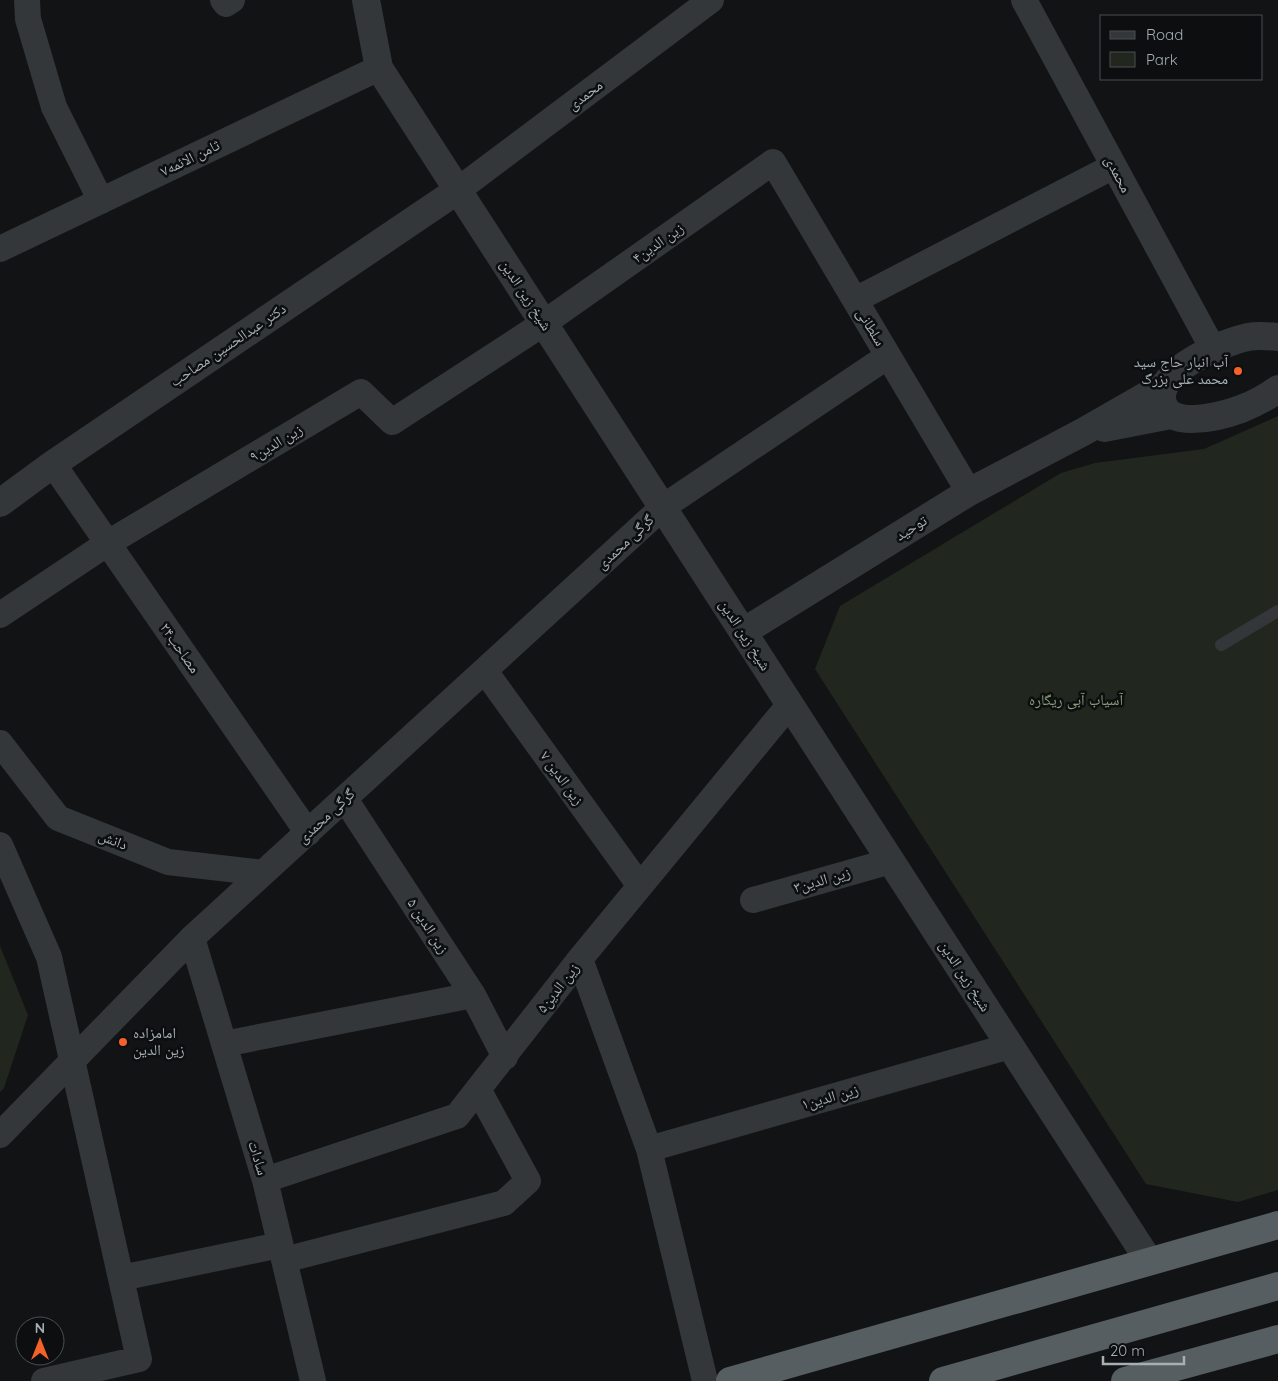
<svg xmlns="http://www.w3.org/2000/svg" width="1278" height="1381" font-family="Quicksand,'Noto Naskh Arabic',sans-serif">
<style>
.green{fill:#21271f}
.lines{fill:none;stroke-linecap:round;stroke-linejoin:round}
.service{stroke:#333739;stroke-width:12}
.minor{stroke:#333739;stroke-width:26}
.tertiary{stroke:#333739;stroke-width:28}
.trunk{stroke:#575e61;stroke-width:28}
.poi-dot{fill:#f4622a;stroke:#0d0e0f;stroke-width:2}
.labels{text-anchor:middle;stroke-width:5;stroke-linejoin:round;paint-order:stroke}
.street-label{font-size:15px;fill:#a4b0b5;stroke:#0d0e0f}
.poi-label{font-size:15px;fill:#a4b0b5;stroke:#0d0e0f;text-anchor:end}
.park-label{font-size:15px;fill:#87a07a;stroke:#0d0e0f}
</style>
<rect width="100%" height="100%" fill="#121314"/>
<path class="green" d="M 1278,416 L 1278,1190 L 1238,1202 L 1146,1184 L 815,669 L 840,606 L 1061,473 L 1095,463 L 1204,449 Z
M 0,946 L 28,1015 L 4,1088 L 0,1092 Z"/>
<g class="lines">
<path class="service" d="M 1221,645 L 1278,611"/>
<path class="minor" d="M 27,0 L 28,19 L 54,107 L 101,201
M 223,0 L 226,4 L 232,0
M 1024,0 L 1213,349
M 458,190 L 711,0
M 0,249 L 379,68
M 855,300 L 1114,166
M 53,464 L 308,833
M 0,615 L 108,543 L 361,392 L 392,422 L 544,323 L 773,162 L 969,492
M 485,671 L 640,886
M 0,743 L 58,818 L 168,862 L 263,873
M 345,799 L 473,995 L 505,1057
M 0,845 L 49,957 L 139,1359 L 44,1381
M 753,900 L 891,861
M 192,938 L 265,1180 L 313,1381
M 580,959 L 649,1149 L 705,1381
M 224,1044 L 473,995
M 0,1135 L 192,938 L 663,507 L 888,356
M 649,1149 L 1010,1046
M 265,1180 L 457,1116 L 580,959 L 790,704
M 284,1260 L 504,1203 L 528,1181 L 478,1089
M 121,1278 L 280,1245"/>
<path class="tertiary" d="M 366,0 L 379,68 L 1149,1261
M 1278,337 C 1268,336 1258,335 1248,337 C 1224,342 1160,369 1162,398 C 1164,432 1222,416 1241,409 C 1254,404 1267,397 1278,389
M 1104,428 L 1171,415
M 0,503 L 53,464 L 458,190
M 743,632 L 969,492 L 1083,432 L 1165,385"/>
<path class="trunk" d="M 730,1381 L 1278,1225
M 943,1381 L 1278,1286
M 1125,1381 L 1278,1339"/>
</g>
<g class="poi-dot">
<circle cx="1238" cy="371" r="5"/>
<circle cx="123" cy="1042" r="5"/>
</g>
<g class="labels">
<g class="street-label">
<text transform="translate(585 95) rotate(-37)" y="5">محمدی</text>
<text transform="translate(190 158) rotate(-26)" y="5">ثامن الا‌ئمه۷</text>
<text transform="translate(1118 174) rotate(62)" y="5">محمدی</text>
<text transform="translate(658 243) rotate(-35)" y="5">زین الدین۴</text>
<text transform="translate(526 295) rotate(57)" y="5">شیخ زین الدین</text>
<text transform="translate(871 327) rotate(59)" y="5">سلطانی</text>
<text transform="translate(228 345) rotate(-34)" y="5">دکتر عبدالحسین مصاحب</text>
<text transform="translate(276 443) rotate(-31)" y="5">زین الدین۹</text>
<text transform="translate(911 528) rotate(-32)" y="5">توحید</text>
<text transform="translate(625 542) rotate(-43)" y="5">گرگی محمدی</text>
<text transform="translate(745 635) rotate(57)" y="5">شیخ زین الدین</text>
<text transform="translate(180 648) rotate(55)" y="5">مصاحب۲۴</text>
<text transform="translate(562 778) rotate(54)" y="5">زین الدین ۷</text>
<text transform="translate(326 816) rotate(-43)" y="5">گرگی محمدی</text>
<text transform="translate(113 840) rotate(22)" y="5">دانش</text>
<text transform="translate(822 880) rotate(-16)" y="5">زین الدین۳</text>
<text transform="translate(428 926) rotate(57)" y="5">زین الدین ۵</text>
<text transform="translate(965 976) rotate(57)" y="5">شیخ زین الدین</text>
<text transform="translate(558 988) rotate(-52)" y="5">زین الدین۵</text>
<text transform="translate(830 1097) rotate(-16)" y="5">زین الدین۱</text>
<text transform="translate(258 1158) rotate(73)" y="5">سادات</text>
</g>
<g class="poi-label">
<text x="1228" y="367">آب انبار حاج سید<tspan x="1228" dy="17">محمد علی بزرگ</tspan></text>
<text x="133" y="1038" text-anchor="start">امامزاده<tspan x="133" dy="17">زین الدین</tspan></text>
</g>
<g class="park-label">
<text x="1076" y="705">آسیاب آبی ریگاره</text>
</g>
</g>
<rect x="1100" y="15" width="162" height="65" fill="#0d0e0f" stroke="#494f51"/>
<rect x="1110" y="31" width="25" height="8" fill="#333739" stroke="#494f51"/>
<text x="1146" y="40" font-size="15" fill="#a4b0b5">Road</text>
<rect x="1110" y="52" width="25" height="15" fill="#21271f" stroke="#494f51"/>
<text x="1146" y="65" font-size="15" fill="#a4b0b5">Park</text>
<g transform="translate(40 1341)"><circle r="24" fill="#0d0e0f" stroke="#494f51"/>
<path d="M0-4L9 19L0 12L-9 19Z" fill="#f4622a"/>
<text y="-8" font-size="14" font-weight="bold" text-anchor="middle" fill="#a4b0b5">N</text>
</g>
<path d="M1103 1356v8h81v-8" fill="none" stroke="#a4b0b5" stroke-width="2.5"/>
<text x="1110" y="1356" font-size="15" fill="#a4b0b5" stroke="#0d0e0f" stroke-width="4" paint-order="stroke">20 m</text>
</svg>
